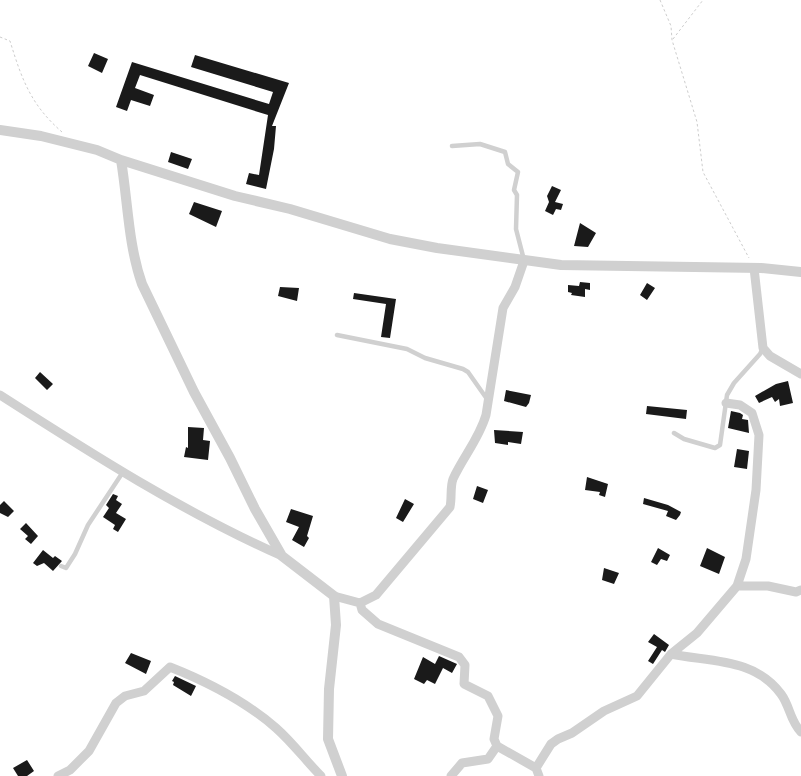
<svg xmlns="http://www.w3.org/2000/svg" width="801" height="776" font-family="Karla,sans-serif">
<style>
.building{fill:#1a1a1a}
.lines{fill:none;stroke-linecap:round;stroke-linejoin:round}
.path{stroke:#cdcdcd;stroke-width:1;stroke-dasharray:2.5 2.5;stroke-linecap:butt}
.service{stroke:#d0d0d0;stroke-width:4.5}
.minor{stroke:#d0d0d0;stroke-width:9}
.tertiary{stroke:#d0d0d0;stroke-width:10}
</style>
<rect width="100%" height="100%" fill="#fff"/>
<path class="building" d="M 94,53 L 108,59 L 102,73 L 88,66 Z
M 195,55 L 289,83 L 272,126 L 276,126 L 274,149 L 266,189 L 246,184 L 249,173 L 259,175 L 268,115 L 140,75 L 135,88 L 154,95 L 150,106 L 131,100 L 127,111 L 116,107 L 132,62 L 269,104 L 273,92 L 191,67 Z
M 171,152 L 192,159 L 188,169 L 168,162 Z
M 552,186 L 561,190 L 555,202 L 563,204 L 561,210 L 556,209 L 553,215 L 545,211 L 549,202 L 547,196 Z
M 194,202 L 222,211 L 216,227 L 189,214 Z
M 580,223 L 596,233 L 588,247 L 574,246 Z
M 580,282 L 590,283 L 590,290 L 585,289 L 585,297 L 571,295 L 572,293 L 568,292 L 568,285 L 579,286 Z
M 647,283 L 655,288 L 647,300 L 640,295 Z
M 280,287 L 299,288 L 297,301 L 278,296 Z
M 354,293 L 396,299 L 390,338 L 381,337 L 386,304 L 353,299 Z
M 40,372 L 53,384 L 47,390 L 35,378 Z
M 788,381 L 793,403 L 780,406 L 779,399 L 775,402 L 772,397 L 759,403 L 755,396 L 776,384 Z
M 506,390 L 531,395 L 529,403 L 526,407 L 504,401 Z
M 647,406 L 687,410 L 686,419 L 646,414 Z
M 731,411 L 740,413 L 743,415 L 742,419 L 748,420 L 749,433 L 728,428 Z
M 188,427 L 204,428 L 203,440 L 210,441 L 208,460 L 184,457 L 186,447 L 188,448 Z
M 494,430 L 523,432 L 521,444 L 508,442 L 508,445 L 495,443 Z
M 737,449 L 749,451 L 747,469 L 734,467 Z
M 587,477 L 608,484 L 605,497 L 599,495 L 600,492 L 585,490 Z
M 477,486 L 488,490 L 483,503 L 473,499 Z
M 113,494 L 118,496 L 116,500 L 122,504 L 116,513 L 126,519 L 118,532 L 113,529 L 115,525 L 103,517 L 109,508 L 106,505 Z
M 644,498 L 668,505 L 681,512 L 680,515 L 676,520 L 666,516 L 668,511 L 643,504 Z
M 405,499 L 414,504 L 403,522 L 396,518 Z
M 4,501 L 14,511 L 8,517 L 0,513 L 0,505 Z
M 291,509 L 313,516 L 307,536 L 309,538 L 304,547 L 292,540 L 299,527 L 286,522 Z
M 26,523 L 38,536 L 31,544 L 25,539 L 28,536 L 20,529 Z
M 658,548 L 670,555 L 667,561 L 661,559 L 657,565 L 651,562 Z
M 707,548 L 725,557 L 719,574 L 700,566 Z
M 43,550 L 53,558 L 55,556 L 62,561 L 53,571 L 44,563 L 37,566 L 33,563 Z
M 604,568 L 619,573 L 614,584 L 602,580 Z
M 654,634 L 669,645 L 665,652 L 662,650 L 653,664 L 648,661 L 657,647 L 648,642 Z
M 131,653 L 151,661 L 146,674 L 125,663 Z
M 439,656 L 457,664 L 452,673 L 443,668 L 435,684 L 427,680 L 424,684 L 414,679 L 423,657 L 435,664 Z
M 175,676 L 196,686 L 191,696 L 173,685 L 174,682 L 172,681 Z
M 27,760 L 34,771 L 27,776 L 18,776 L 13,768 Z"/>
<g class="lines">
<path class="path" d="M 660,0 L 671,26 L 672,40 L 697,122 L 703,172 L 749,258
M 0,37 L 10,41 C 22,80 31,105 62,132
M 673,39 L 703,0"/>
<path class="service" d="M 452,146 L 480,144 L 505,152 L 508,164 L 518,172 L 514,190 L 517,195 L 516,229 L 524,260
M 337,335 L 407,349 L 425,358 L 463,369 L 468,372 L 487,399
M 674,433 L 684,439 L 715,448 L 720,445 L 727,395 L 734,383 L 760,354 L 763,348
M 61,566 L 66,568 L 75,554 L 88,525 L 123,472"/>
<path class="minor" d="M 754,268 L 763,348 L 770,356 L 801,374
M 0,395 C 92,454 183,512 282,556
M 737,586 L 768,586 L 796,592 L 801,590
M 334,596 L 360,603 L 376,595 L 450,507 C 452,498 450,487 453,479 C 463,457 479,439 486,415 L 503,308 L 515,287 L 524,261
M 360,603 L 362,610 L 378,624 L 459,657 L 465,665 L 464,684 L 488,696 L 498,716 L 494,739 L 497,746 L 536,768 L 539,776
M 671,654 C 710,662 755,658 781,694 C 790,706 790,721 801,732
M 536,768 L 551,744 L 558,739 L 572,733 L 604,711 L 637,696 L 671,654 L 697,633 L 737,586 L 746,559 L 756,490 L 759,435 L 752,413 L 740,405 L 726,403
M 58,776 L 70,770 L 89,751 L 116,703 L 125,696 L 144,691 L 170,667 C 208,682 245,701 276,728 C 293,743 306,761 321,776
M 451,776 L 462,763 L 488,759 L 497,746"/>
<path class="tertiary" d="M 0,130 L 41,136 L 97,150 L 121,160 L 235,196 L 290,209 L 390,239 L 437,248 L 561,265 L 761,268 L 801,272
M 121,160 C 128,202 128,244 142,284 L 194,392 L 230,458 L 255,509 L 282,556 L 334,596 L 336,625 L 329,689 L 328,739 L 342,776"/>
</g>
</svg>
